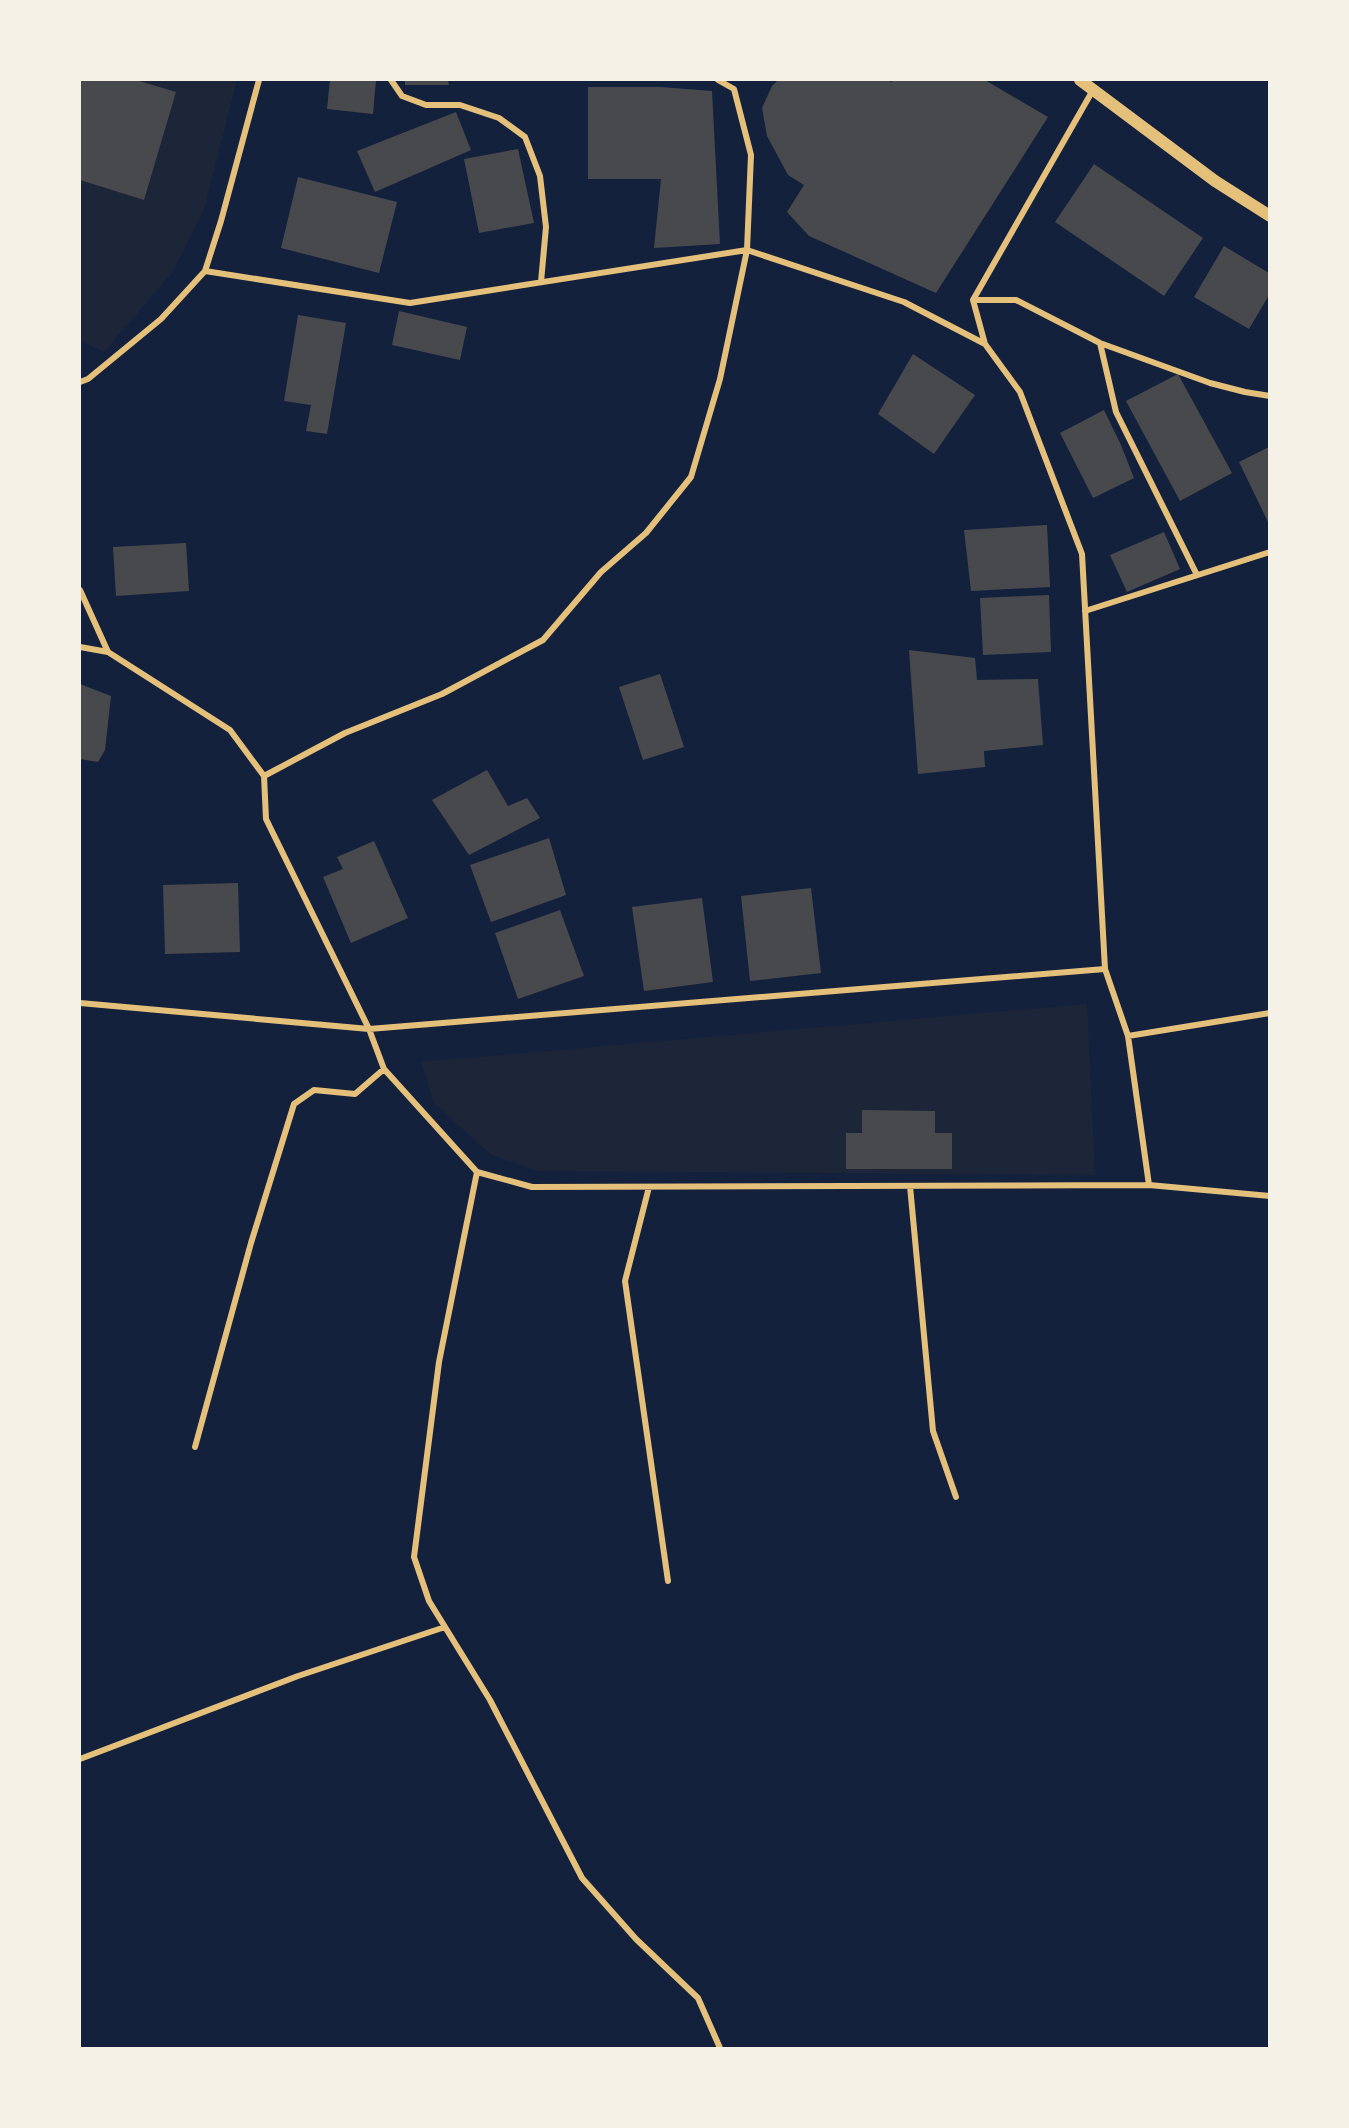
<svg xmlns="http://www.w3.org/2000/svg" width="1349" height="2128" font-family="Mulish,sans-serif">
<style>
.green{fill:#1d2539}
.building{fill:#48494c}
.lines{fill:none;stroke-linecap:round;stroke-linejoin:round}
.minor{stroke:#e5c07b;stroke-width:6}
.secondary{stroke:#e5c07b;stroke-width:12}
</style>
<rect width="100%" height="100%" fill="#14213d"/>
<path class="green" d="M 80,80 L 237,80 L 204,210 L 172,273 L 104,352 L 80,340 Z
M 1087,1004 L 1095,1175 L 539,1171 L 492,1155 L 434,1103 L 421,1062 Z"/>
<path class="building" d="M 80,80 L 136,80 L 176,92 L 144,200 L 80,180 Z
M 330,80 L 376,80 L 373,114 L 327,109 Z
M 405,80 L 448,80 L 449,85 L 405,85 Z
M 778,80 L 886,80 L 892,82 L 893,80 L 985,80 L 1048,117 L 936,293 L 809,236 L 787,212 L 804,185 L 788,175 L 767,136 L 762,108 L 772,86 Z
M 588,87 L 661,87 L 712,91 L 720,244 L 654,248 L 661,179 L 588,179 Z
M 456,112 L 471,150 L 375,192 L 357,151 Z
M 518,149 L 534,223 L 479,233 L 464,159 Z
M 1094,164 L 1203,238 L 1164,296 L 1055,222 Z
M 298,177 L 397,202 L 379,273 L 281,248 Z
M 1224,246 L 1269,273 L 1269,295 L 1249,329 L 1194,297 Z
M 399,311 L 467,327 L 460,360 L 392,345 Z
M 298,315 L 346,323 L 327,434 L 306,431 L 311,405 L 284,401 Z
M 913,354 L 975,395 L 934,454 L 878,414 Z
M 1178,374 L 1232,473 L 1180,501 L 1126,401 Z
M 1104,410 L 1121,445 L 1134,478 L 1093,498 L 1060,433 Z
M 1269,447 L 1269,524 L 1239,462 Z
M 1047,525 L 1050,587 L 971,591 L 964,530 Z
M 1164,532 L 1180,569 L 1127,592 L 1110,555 Z
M 186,543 L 189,591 L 116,596 L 113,547 Z
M 1049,595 L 1051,652 L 983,655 L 980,598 Z
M 909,650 L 975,658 L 977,680 L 1038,679 L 1043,745 L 984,751 L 985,767 L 918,774 Z
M 660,674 L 684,747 L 643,760 L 619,687 Z
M 80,684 L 111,696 L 105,750 L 98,762 L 80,759 Z
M 487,770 L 508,806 L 527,798 L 540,818 L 469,855 L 432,800 Z
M 549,838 L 566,895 L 491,922 L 470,865 Z
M 374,841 L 408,918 L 351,943 L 323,877 L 343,869 L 337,857 Z
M 238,883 L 240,952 L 165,954 L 163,885 Z
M 811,888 L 821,973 L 750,981 L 741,896 Z
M 702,898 L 713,982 L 644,991 L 632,907 Z
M 560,910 L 584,976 L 518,999 L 495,933 Z
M 862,1110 L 935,1111 L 935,1133 L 952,1133 L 952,1169 L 846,1169 L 846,1133 L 862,1133 Z"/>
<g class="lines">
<path class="minor" d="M 391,80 L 402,96 L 426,105 L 460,105 L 499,118 L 525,137 L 540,176 L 546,227 L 541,282
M 205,271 L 410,303 L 747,250 L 904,302 L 985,344 L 1020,392 L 1082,554 L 1105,969 L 1128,1036 L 1149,1185
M 973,300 L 1016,300 L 1100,343 L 1210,383 L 1245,392 L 1270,396
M 1100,343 L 1116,412 L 1197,575
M 985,344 L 973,300 L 1093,90
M 80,382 L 88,379 L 161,319 L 205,271 L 221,221 L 259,80
M 80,590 L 108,652
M 1085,611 L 1270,552
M 80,647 L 108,652 L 230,730 L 264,776 L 345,733 L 442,694 L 543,640 L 601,572 L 646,533 L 691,477 L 720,379 L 747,250 L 751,155 L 734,89 L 718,80
M 264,776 L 266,819 L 369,1029 L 384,1069 L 477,1172 L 532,1187 L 1149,1185 L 1270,1196
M 80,1003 L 369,1029 L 1105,969
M 1128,1036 L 1270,1013
M 477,1172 L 439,1362 L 414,1557 L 429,1601 L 490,1700 L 582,1878 L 636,1939 L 698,1998 L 720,2048
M 910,1186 L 933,1431 L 956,1497
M 649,1187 L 625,1281 L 668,1581
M 195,1447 L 251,1243 L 294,1104 L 314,1090 L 355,1094 L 384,1069
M 80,1759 L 298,1676 L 445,1627"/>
<path class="secondary" d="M 1080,80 L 1215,181 L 1270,216"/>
</g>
<rect width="1349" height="2128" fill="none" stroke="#f6f1e7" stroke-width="162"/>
</svg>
